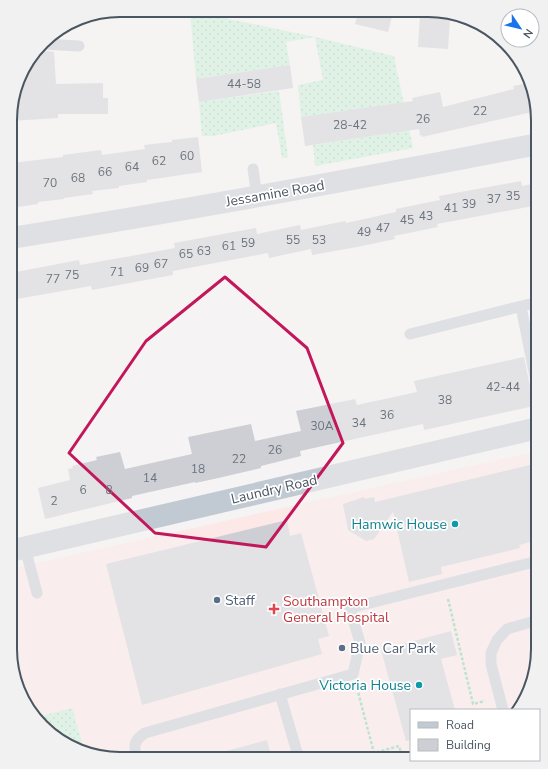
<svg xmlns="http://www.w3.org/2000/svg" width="548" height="769" font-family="'Nunito Sans',sans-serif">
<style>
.medical{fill:#fce8e6}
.grass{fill:url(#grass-dots)}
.building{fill:#cdcfd5}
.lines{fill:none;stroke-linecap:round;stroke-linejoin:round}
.path{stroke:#7ad0a6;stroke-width:2.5;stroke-dasharray:3 2;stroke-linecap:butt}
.service{stroke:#c1cad2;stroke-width:11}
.minor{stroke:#c1cad2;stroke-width:22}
.marked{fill:none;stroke:#c2185b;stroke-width:3;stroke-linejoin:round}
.culture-dot{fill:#0f9aa8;stroke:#fff;stroke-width:1.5}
.service-dot{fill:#5c6f8a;stroke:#fff;stroke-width:1.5}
.health-dot{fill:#e0444e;stroke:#fff;stroke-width:1.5}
.labels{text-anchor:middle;stroke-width:3.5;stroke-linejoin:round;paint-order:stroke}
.number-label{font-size:12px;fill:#6b747e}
.street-label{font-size:14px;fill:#4a5661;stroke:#fff}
.culture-label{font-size:14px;fill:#0d838f;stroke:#fff;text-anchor:end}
.service-label{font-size:14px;fill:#4e5e75;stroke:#fff;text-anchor:start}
.health-label{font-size:14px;fill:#be3a42;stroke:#fff;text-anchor:start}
.rim{fill:none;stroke:#4a5661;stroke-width:2}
</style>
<defs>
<pattern id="grass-dots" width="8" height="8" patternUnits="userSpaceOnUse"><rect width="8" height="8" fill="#c3f1d5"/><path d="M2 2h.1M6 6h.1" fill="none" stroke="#a0c6b0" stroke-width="1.8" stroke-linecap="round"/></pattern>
</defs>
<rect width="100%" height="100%" fill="#f5f3f3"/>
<path class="medical" d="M 538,451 L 538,657 L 519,710 L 411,710 L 411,759 L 106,758 L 53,736 L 21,698 L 10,649 L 10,569 Z"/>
<path class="grass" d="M 190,11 L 315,37 L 394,56 L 413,148 L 315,166 L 313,145 L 399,132 L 395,104 L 301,117 L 298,85 L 323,80 L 315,37 L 286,42 L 290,65 L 196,79 Z
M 279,91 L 288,157 L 282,158 L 276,123 L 213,136 L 202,136 L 199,102 Z
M 72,708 L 84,749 L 53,736 L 52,735 L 58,729 L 50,722 L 45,727 L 37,717 Z"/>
<path class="building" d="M 359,11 L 368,11 L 392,16 L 388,32 L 355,24 Z
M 420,16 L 450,18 L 448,49 L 418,47 Z
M 48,51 L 54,52 L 56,84 L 103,83 L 103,98 L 108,98 L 108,114 L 58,114 L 58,118 L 11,121 L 11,105 L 25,65 L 35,52 Z
M 290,65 L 293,88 L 199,102 L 196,79 Z
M 529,83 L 536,111 L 422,137 L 422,135 L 420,136 L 419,129 L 305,146 L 301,117 L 413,101 L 412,98 L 440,92 L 443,107 L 514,89 L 513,86 Z
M 198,137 L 202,172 L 147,180 L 147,182 L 119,186 L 119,188 L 92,191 L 93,194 L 64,198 L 64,199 L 38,202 L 38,204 L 11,208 L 11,163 L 63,157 L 63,155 L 101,150 L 102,155 L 145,149 L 144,145 L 172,142 L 172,140 Z
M 521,181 L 522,186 L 538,183 L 538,205 L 437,224 L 438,227 L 394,236 L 395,239 L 357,247 L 312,255 L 311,249 L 269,258 L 268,253 L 173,271 L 173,275 L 92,290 L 91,286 L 11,300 L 11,273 L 79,260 L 80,265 L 148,253 L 175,248 L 174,243 L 256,228 L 257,234 L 300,225 L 301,230 L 345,221 L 346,223 L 396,212 L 396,209 L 440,200 L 439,196 Z
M 524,357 L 534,406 L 424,430 L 423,424 L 300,451 L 301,456 L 261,466 L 261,468 L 214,479 L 195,483 L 195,482 L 132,496 L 132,498 L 45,519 L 38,488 L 70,480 L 68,469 L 73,468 L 72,466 L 97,460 L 96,457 L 120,452 L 125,469 L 192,454 L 188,437 L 251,424 L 255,441 L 301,431 L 296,411 L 355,399 L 357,405 L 417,392 L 414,381 Z
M 538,463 L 538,540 L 519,545 L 520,548 L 441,567 L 442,574 L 409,582 L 393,512 L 374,539 L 366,541 L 348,530 L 343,504 L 364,497 L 365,499 L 374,497 L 375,502 Z
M 287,520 L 290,536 L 301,533 L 329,636 L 318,639 L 322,654 L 142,705 L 106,564 Z
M 451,631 L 457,655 L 441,659 L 455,710 L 411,710 L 411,740 L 406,741 L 381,650 Z
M 267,740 L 272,759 L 219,758 L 219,753 Z"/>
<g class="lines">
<path class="path" d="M 448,599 L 473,704 L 485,701
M 357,688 L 374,753 L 399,746 L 403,759"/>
<path class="service" d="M 42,44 L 79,46
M 253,169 L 257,197
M 521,307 L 538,392
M 410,334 L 538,302
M 25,548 L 37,593
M 280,694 L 299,759
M 503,710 L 491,664 L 491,653 L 497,640 L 507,629 L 538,620
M 137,758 C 133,746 134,740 145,733 L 353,674 L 360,643 L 350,608 L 538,561"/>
<path class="minor" d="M 11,238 C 187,210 363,178 538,144
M 10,551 L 538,428"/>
</g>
<path d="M0 0H548V769H0ZM 225,277 L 307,348 L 343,443 L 266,547 L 155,533 L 69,453 L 146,341 Z" fill="#f5f3f3" fill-opacity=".55" fill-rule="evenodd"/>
<path class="marked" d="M 225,277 L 307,348 L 343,443 L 266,547 L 155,533 L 69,453 L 146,341 Z"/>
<g class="culture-dot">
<circle cx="455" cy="524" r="4"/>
<circle cx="419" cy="685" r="4"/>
</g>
<g class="service-dot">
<circle cx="217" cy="600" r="4"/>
<circle cx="342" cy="648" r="4"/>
</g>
<path class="health-dot" d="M272 603h4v4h4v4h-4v4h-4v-4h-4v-4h4z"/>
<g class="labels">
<g class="number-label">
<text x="244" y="88">44-58</text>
<text x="480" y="115">22</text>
<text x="423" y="123">26</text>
<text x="350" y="129">28-42</text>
<text x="187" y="160">60</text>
<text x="159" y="165">62</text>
<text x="132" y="171">64</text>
<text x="105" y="176">66</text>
<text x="78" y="182">68</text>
<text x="50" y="187">70</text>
<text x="513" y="200">35</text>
<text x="494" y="203">37</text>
<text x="469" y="208">39</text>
<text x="451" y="212">41</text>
<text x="426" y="220">43</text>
<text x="407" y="224">45</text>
<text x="383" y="232">47</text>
<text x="364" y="236">49</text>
<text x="293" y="244">55</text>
<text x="319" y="244">53</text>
<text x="248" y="247">59</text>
<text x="229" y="250">61</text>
<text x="204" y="255">63</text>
<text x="186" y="258">65</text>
<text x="161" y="268">67</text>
<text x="142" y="272">69</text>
<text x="117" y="276">71</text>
<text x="72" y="279">75</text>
<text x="53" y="283">77</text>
<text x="503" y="391">42-44</text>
<text x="445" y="404">38</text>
<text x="387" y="419">36</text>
<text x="359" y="427">34</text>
<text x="322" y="430">30A</text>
<text x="275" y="454">26</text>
<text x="239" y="463">22</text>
<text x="198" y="473">18</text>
<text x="150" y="482">14</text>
<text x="83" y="494">6</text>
<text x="109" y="494">8</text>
<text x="54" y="505">2</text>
</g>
<g class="street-label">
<text transform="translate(275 193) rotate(-10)" y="5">Jessamine Road</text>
<text transform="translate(274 489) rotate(-13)" y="5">Laundry Road</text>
</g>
<g class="culture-label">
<text x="447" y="529">Hamwic House</text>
<text x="411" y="690">Victoria House</text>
</g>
<g class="service-label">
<text x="225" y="605">Staff</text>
<text x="350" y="653">Blue Car Park</text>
</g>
<g class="health-label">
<text x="283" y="606">Southampton<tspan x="283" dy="16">General Hospital</tspan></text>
</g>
</g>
<path d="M0 0H548V769H0ZM120 17H428A103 103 0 0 1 531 120V649A103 103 0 0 1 428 752H120A103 103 0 0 1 17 649V120A103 103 0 0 1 120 17Z" fill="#f1f1f2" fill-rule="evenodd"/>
<path class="rim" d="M120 17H428A103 103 0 0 1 531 120V649A103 103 0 0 1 428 752H120A103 103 0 0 1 17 649V120A103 103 0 0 1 120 17Z"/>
<rect x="410" y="709" width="130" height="52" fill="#ffffff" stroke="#b7bbc0"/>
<rect x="418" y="722" width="20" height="6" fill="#c1cad2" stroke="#b7bbc0"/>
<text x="446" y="729" font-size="12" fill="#4a5661">Road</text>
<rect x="418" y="739" width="20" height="12" fill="#cdcfd5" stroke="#b7bbc0"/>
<text x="446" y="749" font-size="12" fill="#4a5661">Building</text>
<g transform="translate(520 28) rotate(125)"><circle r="19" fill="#ffffff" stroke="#b7bbc0"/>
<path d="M0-3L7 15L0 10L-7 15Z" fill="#1a73e8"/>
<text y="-6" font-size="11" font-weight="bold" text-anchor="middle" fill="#4a5661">N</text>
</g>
</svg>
